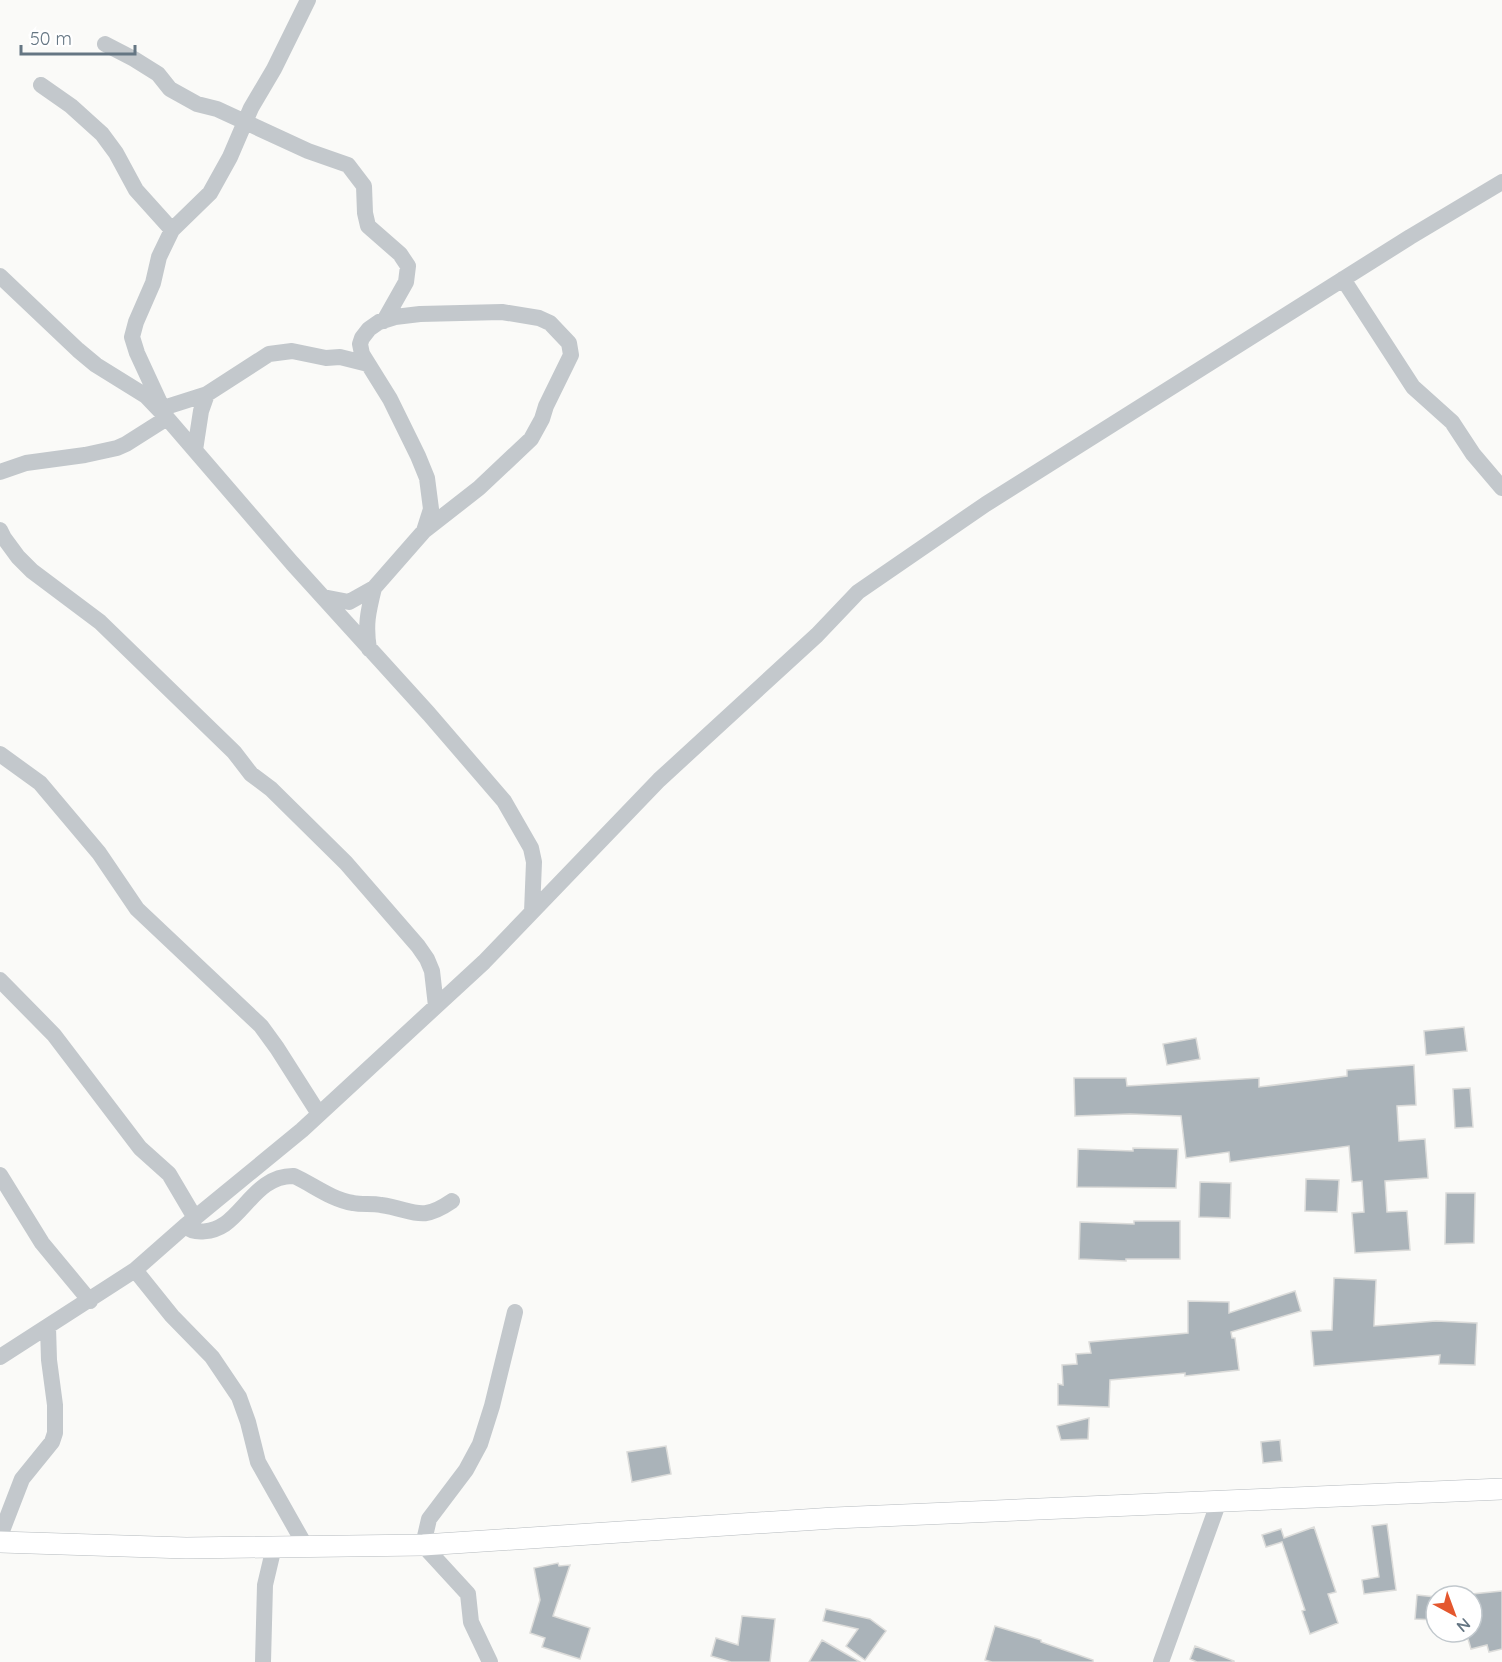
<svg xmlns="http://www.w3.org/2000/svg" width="1502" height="1662" font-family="Quicksand,sans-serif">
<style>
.building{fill:#aab3b9;stroke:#dcdcda;stroke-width:1.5}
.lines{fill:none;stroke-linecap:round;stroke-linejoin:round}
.major-casing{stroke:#b5babe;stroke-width:22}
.minor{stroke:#c3c8cc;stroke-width:16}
.major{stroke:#fff;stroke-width:21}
</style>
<rect width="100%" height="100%" fill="#fafaf8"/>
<path class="building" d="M 1464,1027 L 1467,1051 L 1426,1055 L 1424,1031 Z
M 1196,1038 L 1200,1059 L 1167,1065 L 1163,1044 Z
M 1414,1065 L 1416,1105 L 1397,1106 L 1399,1141 L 1425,1139 L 1428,1178 L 1385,1181 L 1387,1212 L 1407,1211 L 1410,1250 L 1355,1253 L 1352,1213 L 1364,1212 L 1362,1181 L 1352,1182 L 1349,1146 L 1230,1162 L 1229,1152 L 1186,1158 L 1181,1116 L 1130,1114 L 1075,1116 L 1074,1078 L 1126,1078 L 1127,1086 L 1259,1078 L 1259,1087 L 1347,1076 L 1347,1070 Z
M 1470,1088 L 1473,1127 L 1455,1128 L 1453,1089 Z
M 1133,1148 L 1178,1149 L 1176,1188 L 1077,1187 L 1078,1149 L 1133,1151 Z
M 1306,1179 L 1339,1180 L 1337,1212 L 1305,1211 Z
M 1200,1182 L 1231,1183 L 1230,1218 L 1199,1217 Z
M 1446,1193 L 1475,1193 L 1474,1243 L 1445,1244 Z
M 1134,1221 L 1180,1221 L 1180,1259 L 1126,1259 L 1126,1261 L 1079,1259 L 1080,1222 L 1134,1224 Z
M 1334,1278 L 1376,1280 L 1374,1326 L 1436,1321 L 1477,1323 L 1475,1365 L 1439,1364 L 1440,1355 L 1314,1366 L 1311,1331 L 1332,1330 Z
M 1295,1291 L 1301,1311 L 1231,1332 L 1232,1338 L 1235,1338 L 1239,1370 L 1185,1376 L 1185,1373 L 1110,1380 L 1109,1407 L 1058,1405 L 1058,1384 L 1063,1385 L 1062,1365 L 1077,1364 L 1076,1354 L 1091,1353 L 1089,1342 L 1188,1333 L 1188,1301 L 1229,1302 L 1229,1313 Z
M 1089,1418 L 1088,1439 L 1061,1440 L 1057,1426 Z
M 1280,1440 L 1282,1461 L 1263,1463 L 1261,1442 Z
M 666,1446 L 671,1474 L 632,1482 L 627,1452 Z
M 1387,1524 L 1396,1590 L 1364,1594 L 1362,1580 L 1379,1577 L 1372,1526 Z
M 1314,1527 L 1336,1592 L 1328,1594 L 1338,1623 L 1310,1634 L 1302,1611 L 1305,1610 L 1282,1542 L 1266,1547 L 1262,1535 L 1281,1529 L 1284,1538 Z
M 558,1563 L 559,1566 L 570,1565 L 553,1616 L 590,1628 L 580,1659 L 542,1647 L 545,1638 L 530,1633 L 540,1600 L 534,1568 Z
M 1502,1591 L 1502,1649 L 1489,1652 L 1487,1645 L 1471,1649 L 1466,1632 L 1472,1632 L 1472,1594 Z
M 1417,1595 L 1436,1597 L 1436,1620 L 1415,1619 Z
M 826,1609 L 870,1619 L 886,1631 L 865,1660 L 846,1646 L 858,1629 L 823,1621 Z
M 742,1616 L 775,1619 L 770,1662 L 731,1662 L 711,1656 L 716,1638 L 738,1645 Z
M 995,1626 L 1041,1640 L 1041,1642 L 1093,1660 L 1093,1662 L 992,1662 L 985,1660 Z
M 822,1640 L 860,1662 L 809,1662 Z
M 1195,1646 L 1234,1661 L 1234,1662 L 1197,1662 L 1190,1659 Z"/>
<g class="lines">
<g class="major-casing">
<path id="major" d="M 0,1542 L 186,1548 L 423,1545 L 834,1518 L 1502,1489"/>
</g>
<path class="minor" d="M 308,0 L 274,69 L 251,108 L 230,157 L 210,193 L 172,230 L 159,257 L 153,283 L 136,322 L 132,337 L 137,353 L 167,418 L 292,563 L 429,714 L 504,801 L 531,848 L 534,862 L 532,912
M 105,44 L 134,59 L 158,74 L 170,89 L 197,104 L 217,109 L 308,151 L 348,165 L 364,186 L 365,213 L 368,226 L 400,254 L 408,266 L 406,282 L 384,321
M 41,85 L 71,106 L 102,134 L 116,153 L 136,190 L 172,230
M 0,276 L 78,350 L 96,365 L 146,396 L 167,418 L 126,444 L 117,448 L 85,455 L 26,463 L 0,472
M 1343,279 L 1413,387 L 1452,422 L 1473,454 L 1502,488
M 163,408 L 207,394 L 269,354 L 292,351 L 326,358 L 340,357 L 368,364
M 195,450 L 201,411 L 207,394
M 0,530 L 4,538 L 18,557 L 32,571 L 100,622 L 234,752 L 251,774 L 271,789 L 346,863 L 418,946 L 427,959 L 432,971 L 436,1006
M 323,597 L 349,602 L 374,588 L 424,531 L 431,509 L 427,478 L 418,456 L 390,399 L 362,354 L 360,344 L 362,338 L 369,329 L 379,322 L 395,317 L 420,314 L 502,312 L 539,318 L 550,323 L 569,343 L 571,355 L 546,406 L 542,419 L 531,439 L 479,488 L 424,531
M 369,649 C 365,625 368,612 374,588
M 0,754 L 40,783 L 99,853 L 137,909 L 261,1026 L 277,1048 L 319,1114
M 0,980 L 54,1035 L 140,1148 L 169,1174 L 195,1218
M 0,1175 L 42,1243 L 90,1301
M 185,1226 C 195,1235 213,1232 225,1224 C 247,1208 261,1175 294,1176 C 312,1184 332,1200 353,1203 C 362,1205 372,1203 381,1205 C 415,1210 420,1223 452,1201
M 135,1270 L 172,1316 L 212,1357 L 239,1397 L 248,1422 L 258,1462 L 306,1547
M 0,1357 L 135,1270 L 185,1226 L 302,1130 L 484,962 L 659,780 L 817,635 L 858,592 L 986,504 L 1410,237 L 1502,182
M 0,1536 L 22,1479 L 52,1442 L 55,1433 L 55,1405 L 49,1360 L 48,1327
M 263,1662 L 265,1585 L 274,1547
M 490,1662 L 471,1622 L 468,1594 L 423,1545 L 429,1519 L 466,1470 L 480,1444 L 492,1406 L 515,1312
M 1161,1662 L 1219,1501"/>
<use href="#major" class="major"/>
</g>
<g transform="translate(1454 1614) rotate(139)"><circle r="28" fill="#ffffff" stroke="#c1c8cd" stroke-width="1.5"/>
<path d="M0-4.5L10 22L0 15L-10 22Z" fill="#e4572e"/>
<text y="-9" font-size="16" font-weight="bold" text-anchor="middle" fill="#657683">N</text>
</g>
<path d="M21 45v9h114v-9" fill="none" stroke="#657683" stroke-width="3"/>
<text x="30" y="45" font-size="18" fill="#657683" stroke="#ffffff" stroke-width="4.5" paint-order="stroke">50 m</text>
</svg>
